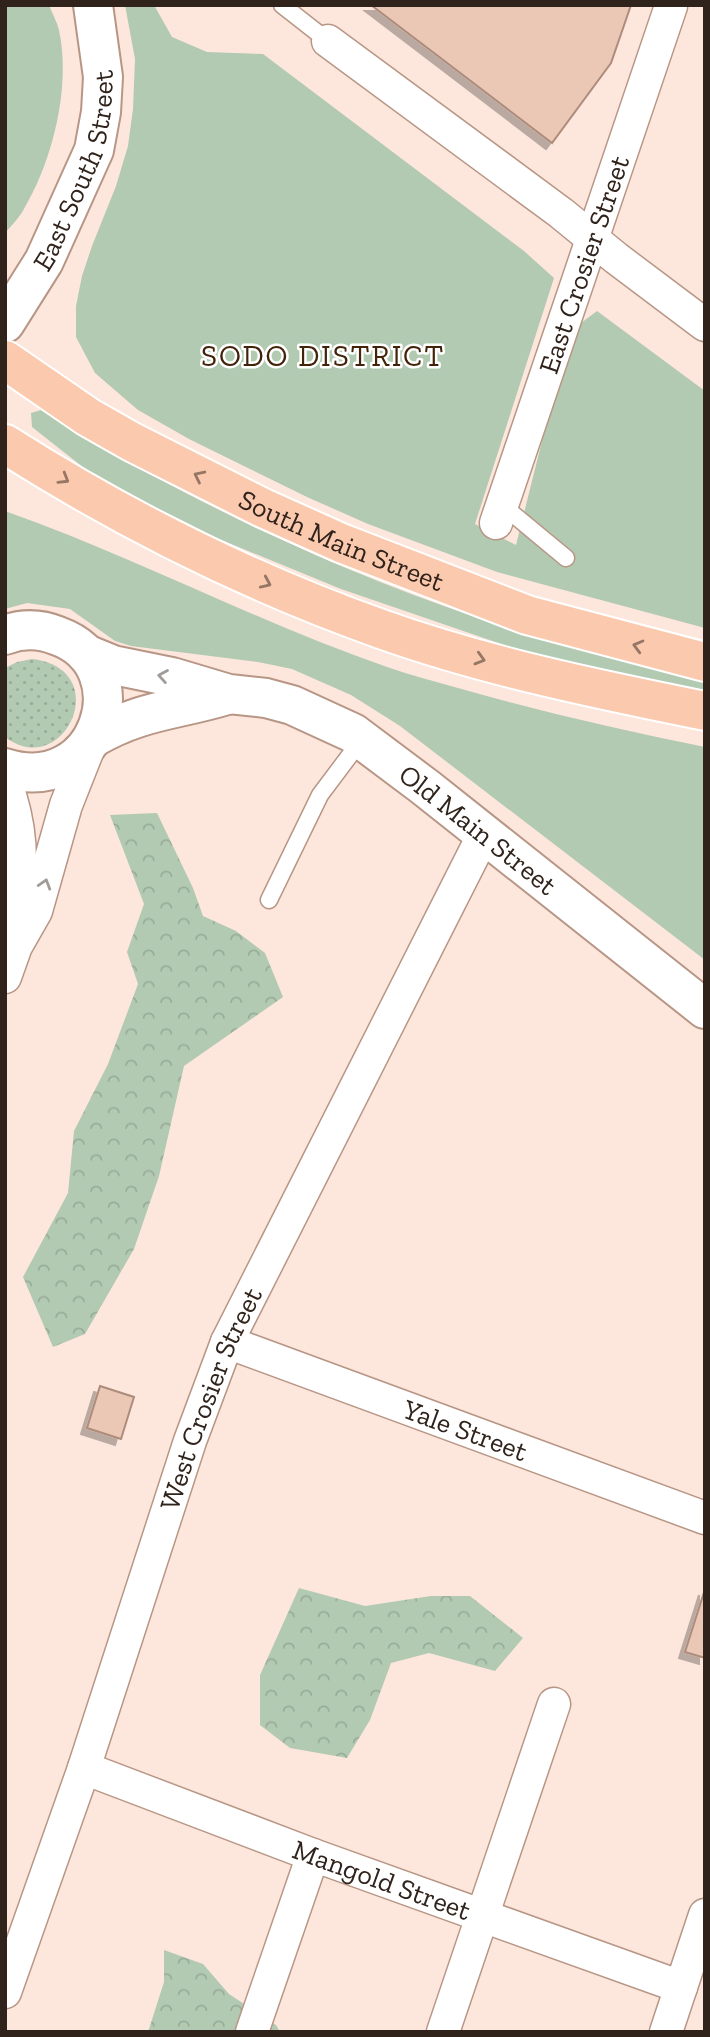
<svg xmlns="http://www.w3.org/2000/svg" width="710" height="2037" font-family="'Zilla Slab',serif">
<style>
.grass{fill:#b2c9b2}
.forest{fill:url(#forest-crowns)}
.garden{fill:url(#garden-dots)}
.building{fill:#ebc8b6;stroke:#ad8c7c;stroke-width:2;filter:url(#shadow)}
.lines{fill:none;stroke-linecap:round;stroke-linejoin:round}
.lane-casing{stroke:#b89686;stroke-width:19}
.street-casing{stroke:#b89686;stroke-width:35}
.secondary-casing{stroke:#b89686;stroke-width:42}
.primary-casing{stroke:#fff;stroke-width:42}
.lane{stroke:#fff;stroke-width:16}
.street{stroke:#fff;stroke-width:32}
.secondary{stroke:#fff;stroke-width:38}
.primary{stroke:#fbcaae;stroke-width:38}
.oneway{stroke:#967665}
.oneway2{stroke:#a29c99}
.labels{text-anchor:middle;stroke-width:5;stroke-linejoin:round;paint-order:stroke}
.street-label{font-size:28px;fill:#30231c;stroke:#fff}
.neighbourhood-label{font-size:30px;letter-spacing:2px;fill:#42230a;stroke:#fff}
</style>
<defs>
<pattern id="forest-crowns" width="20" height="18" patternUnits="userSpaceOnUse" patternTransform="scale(1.75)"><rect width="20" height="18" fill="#b2c9b2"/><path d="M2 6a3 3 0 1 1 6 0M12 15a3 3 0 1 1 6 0" fill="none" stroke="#99ac98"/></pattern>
<pattern id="garden-dots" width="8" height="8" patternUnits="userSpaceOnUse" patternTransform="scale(1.75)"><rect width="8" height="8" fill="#b2c9b2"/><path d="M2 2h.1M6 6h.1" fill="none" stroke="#99ac98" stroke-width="1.8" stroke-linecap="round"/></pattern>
<filter id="shadow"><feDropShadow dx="-6" dy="6" stdDeviation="0" flood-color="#0004"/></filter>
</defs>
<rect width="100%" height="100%" fill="#fde7dc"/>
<path class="grass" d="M 5,5 L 49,5 C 52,13 57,22 59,30 C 71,86 53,159 25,207 C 20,217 12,225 5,233 Z
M 125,5 L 154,5 L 172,37 L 207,52 L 263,54 L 524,251 L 554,278 L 475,524 L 516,545 L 564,353 L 573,329 L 597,311 L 705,391 L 705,628 L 497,572 L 368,524 L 307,497 L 189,439 L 138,410 L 95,373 L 76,337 L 76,306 L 82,276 L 92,246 L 116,186 L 128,146 L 133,109 L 135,59 Z
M 41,410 C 243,536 470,632 705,679 L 705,691 L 611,673 L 519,650 L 341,589 L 219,539 L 98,479 L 32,427 L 31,413 Z
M 5,511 C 135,557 257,622 387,667 C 410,675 434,681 458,688 C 539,711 622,730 705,747 L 705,960 L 400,726 L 351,695 L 292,669 L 258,662 L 131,646 L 115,641 L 70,609 L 27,603 L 5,609 Z"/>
<path class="forest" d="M 157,813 L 193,888 L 203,916 L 236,931 L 265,953 L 283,997 L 184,1066 L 159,1176 L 134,1249 L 85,1334 L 53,1347 L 23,1277 L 68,1193 L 74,1131 L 108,1064 L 138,984 L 127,952 L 144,904 L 110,815 Z
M 299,1588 L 365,1606 L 431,1596 L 470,1596 L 523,1638 L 495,1671 L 429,1653 L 391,1663 L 370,1720 L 347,1758 L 290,1748 L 260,1725 L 260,1675 Z
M 164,1950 L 203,1964 L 229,1994 L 276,2025 L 280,2032 L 148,2032 L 164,1982 Z"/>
<path class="garden" d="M 32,659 C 116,669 64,782 5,737 L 5,668 L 17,662 Z"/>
<path class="building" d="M 371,5 L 631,5 L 611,63 L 552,143 Z
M 100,1386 L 134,1397 L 121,1439 L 87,1428 Z
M 705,1589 L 705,1658 L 685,1652 Z"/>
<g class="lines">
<g class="lane-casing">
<path id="lane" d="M 282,5 L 328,41
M 502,505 L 566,558
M 269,900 L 320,795 L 362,739"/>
</g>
<g class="street-casing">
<g id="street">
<path d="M 328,41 L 561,213 L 616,258 L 705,325"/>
<path id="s1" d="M 496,523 L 671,6"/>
<path d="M 5,781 C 27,839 19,874 16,934"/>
<path d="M 5,977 L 16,946 L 36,911 L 66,805 L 91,742"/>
<path id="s2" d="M 227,1342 L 705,1518"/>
<path id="s3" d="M 84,1768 L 313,1855 L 681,1987"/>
<path id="s4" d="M 5,1992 L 84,1768 L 190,1441 L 227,1342 L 484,834"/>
<path d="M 252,2032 L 313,1855"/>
<path d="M 443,2032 L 554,1704"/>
<path d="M 666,2032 L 705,1915"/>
</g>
</g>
<g class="secondary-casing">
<g id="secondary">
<path id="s5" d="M 5,323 L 44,261 L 94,150 L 101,112 L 103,77 L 93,5"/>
<path d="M 5,635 C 23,628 41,629 58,636 C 141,666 100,798 5,768"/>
<path id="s6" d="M 86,654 L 113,665 L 172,677 L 229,694 L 266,698 L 292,705 L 353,733 L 425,787 L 705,1009"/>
<path d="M 93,738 C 140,710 178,710 227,695"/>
</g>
</g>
<g class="primary-casing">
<g id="primary">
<path id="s7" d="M 5,360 L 88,417 L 132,442 L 263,508 L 341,543 L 527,615 L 705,662"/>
<path d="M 5,444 C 123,519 249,582 381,629 C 485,666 596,689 705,711"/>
</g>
</g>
<use href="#lane" class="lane"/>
<use href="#street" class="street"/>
<use href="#secondary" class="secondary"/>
<use href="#primary" class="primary"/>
</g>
<defs><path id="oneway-chevron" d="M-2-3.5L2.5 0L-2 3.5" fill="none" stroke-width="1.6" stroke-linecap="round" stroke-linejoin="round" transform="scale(1.75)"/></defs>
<g class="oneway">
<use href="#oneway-chevron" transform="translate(199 476) rotate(-154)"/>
<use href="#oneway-chevron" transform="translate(64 479) rotate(31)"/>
<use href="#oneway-chevron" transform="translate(266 583) rotate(24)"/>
<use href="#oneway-chevron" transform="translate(638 646) rotate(-165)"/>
<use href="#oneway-chevron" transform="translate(480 659) rotate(16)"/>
</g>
<g class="oneway2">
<use href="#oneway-chevron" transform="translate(163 676) rotate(-170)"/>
<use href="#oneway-chevron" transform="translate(45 884) rotate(-73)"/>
</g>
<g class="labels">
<g class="street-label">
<text dy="10" stroke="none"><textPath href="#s5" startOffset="170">East South Street</textPath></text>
<text dy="10" stroke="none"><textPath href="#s1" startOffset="273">East Crosier Street</textPath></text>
<text dy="10" stroke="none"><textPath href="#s7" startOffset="383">South Main Street</textPath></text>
<text dy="10" stroke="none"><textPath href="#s6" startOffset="438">Old Main Street</textPath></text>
<text dy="10" stroke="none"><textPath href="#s4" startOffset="628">West Crosier Street</textPath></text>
<text dy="10" stroke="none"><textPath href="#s2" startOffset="254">Yale Street</textPath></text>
<text dy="10" stroke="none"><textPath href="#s3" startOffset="318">Mangold Street</textPath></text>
</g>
<g class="neighbourhood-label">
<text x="323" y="366">SODO DISTRICT</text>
</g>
</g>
<rect width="710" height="2037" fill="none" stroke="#30231c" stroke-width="14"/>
</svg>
